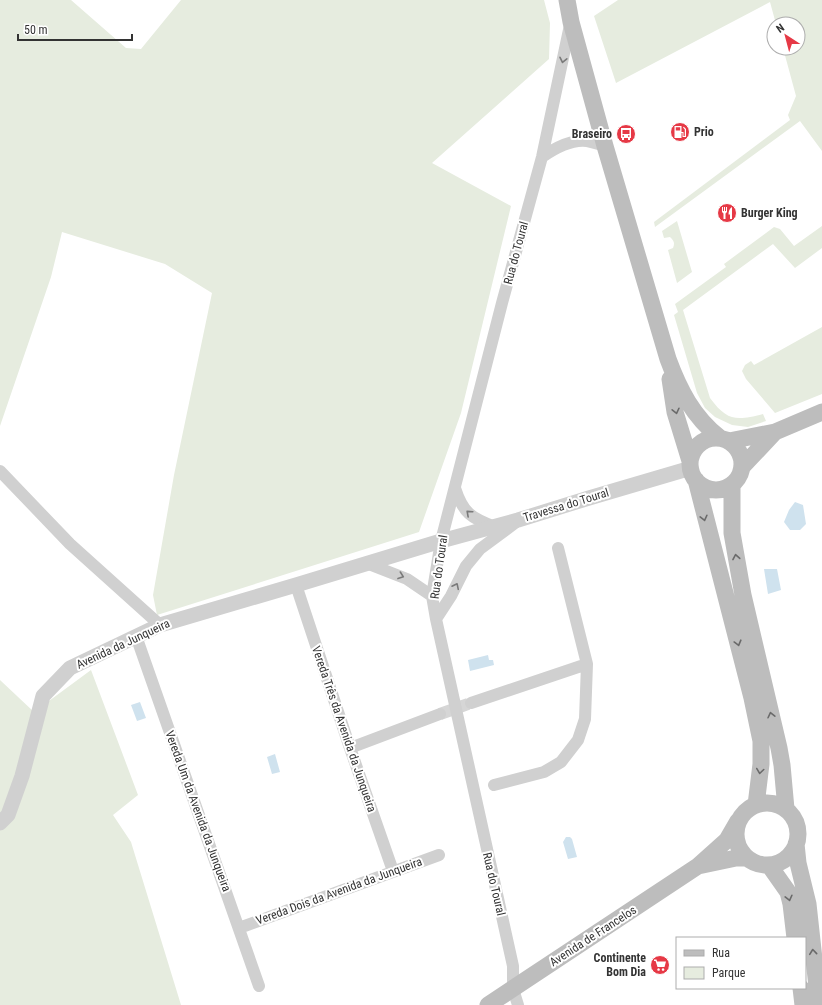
<svg xmlns="http://www.w3.org/2000/svg" width="822" height="1005" font-family="'Roboto Condensed',sans-serif">
<style>
.green{fill:#e6ecdf}
.water{fill:#cfe2ee}
.lines{fill:none;stroke-linecap:round;stroke-linejoin:round}
.minor-tunnel{stroke:#d6d6d6;stroke-width:12;stroke-dasharray:12 6;stroke-linecap:butt}
.minor{stroke:#d0d0d0;stroke-width:12}
.tertiary{stroke:#d0d0d0;stroke-width:15}
.secondary{stroke:#bdbdbd;stroke-width:17}
.oneway{stroke:#7a7a7a}
.oneway2{stroke:#6a6a6a}
.labels{text-anchor:middle;stroke-width:4;stroke-linejoin:round;paint-order:stroke}
.poi-label{font-size:12px;font-weight:bold;fill:#333;stroke:#fff;text-anchor:start}
.street-label{font-size:12px;fill:#333;stroke:#fff}
</style>
<rect width="100%" height="100%" fill="#fff"/>
<path class="green" d="M 0,0 L 71,0 L 126,48 L 141,49 L 181,0 L 544,0 L 550,23 L 549,59 L 432,163 L 511,206 L 461,413 L 419,532 L 157,615 L 153,595 L 174,475 L 212,293 L 165,264 L 62,232 L 51,277 L 0,426 Z
M 618,0 L 822,0 L 822,151 L 800,121 L 655,227 L 654,222 L 790,120 L 788,115 L 796,96 L 783,48 L 798,48 L 798,24 L 776,24 L 770,2 L 616,83 L 594,16 Z
M 677,221 L 692,272 L 677,283 L 668,250 L 673,248 C 675,243 674,241 670,237 L 664,238 L 662,231 Z
M 822,226 L 822,248 L 795,268 L 773,244 L 683,310 L 710,398 C 727,421 736,421 763,414 L 766,421 L 748,427 L 732,425 L 715,417 L 705,408 L 697,393 L 674,315 L 678,312 L 675,304 L 726,267 L 724,264 L 774,227 L 780,229 L 794,246 Z
M 822,327 L 822,394 L 775,413 L 746,379 L 742,371 L 745,365 L 751,361 L 754,365 Z
M 91,670 L 138,795 L 113,815 L 131,842 L 181,1005 L 0,1005 L 0,680 L 34,712 Z"/>
<path class="water" d="M 795,502 L 803,505 L 806,524 L 800,530 L 790,530 L 784,522 L 789,510 Z
M 764,569 L 777,569 L 781,590 L 768,594 Z
M 488,655 L 489,660 L 493,660 L 494,665 L 470,671 L 468,660 Z
M 140,702 L 146,718 L 137,721 L 131,705 Z
M 275,754 L 280,772 L 272,774 L 267,757 Z
M 566,837 L 570,837 L 572,839 L 577,857 L 568,859 L 563,842 Z"/>
<g class="lines">
<path class="minor-tunnel" d="M 440,714 L 471,703"/>
<path class="minor" d="M 542,157 C 555,148 571,139 587,141 C 593,142 599,144 605,146
M 0,471 L 70,544 L 160,625
M 455,488 C 463,513 471,518 495,527
M 366,563 L 407,579 L 432,596
M 296,585 L 350,748 L 393,871
M 436,619 L 451,596 L 466,566 L 480,549 L 515,523
M 136,636 L 259,986
M 471,703 L 587,664
M 350,748 L 440,714
M 494,785 L 544,772 L 561,762 L 578,740 L 585,719 L 587,664 L 558,548
M 239,928 L 439,855
M 518,1005 L 513,989 L 513,966 L 436,619 L 432,596 L 441,541 L 502,303 L 542,157 L 570,25"/>
<path class="tertiary" d="M 0,823 L 8,815 L 22,776 L 43,696 L 70,668 L 160,625 L 296,585 L 441,541 L 518,520 L 589,498 L 691,468"/>
<path class="secondary" d="M 567,0 L 571,22 L 605,146 L 668,359 C 679,389 693,417 720,438
M 670,379 L 675,412 L 690,461
M690 464a26 26 0 1 1 52 0a26 26 0 1 1-52 0Z
M 729,441 L 775,432 L 822,412
M 742,467 L 775,432
M 696,480 L 752,698 L 761,741 L 761,764 L 756,805
M 732,485 L 732,533 L 743,595 L 779,748 L 782,765 L 786,809
M736 834a31 31 0 1 1 62 0a31 31 0 1 1-62 0Z
M 796,844 L 798,863 L 808,904 L 819,1005
M 769,865 L 788,892 L 791,904 L 795,938
M 698,866 L 736,858 L 747,858
M 801,988 L 803,1005
M 488,1005 L 698,866 L 727,840 L 738,821"/>
</g>
<defs><path id="oneway-chevron" d="M-2-3.5L2.5 0L-2 3.5" fill="none" stroke-width="1.6" stroke-linecap="round" stroke-linejoin="round"/></defs>
<g class="oneway">
<use href="#oneway-chevron" transform="translate(563 60) rotate(102)"/>
<use href="#oneway-chevron" transform="translate(469 513) rotate(-138)"/>
<use href="#oneway-chevron" transform="translate(401 576) rotate(20)"/>
<use href="#oneway-chevron" transform="translate(456 586) rotate(-64)"/>
</g>
<g class="oneway2">
<use href="#oneway-chevron" transform="translate(676 411) rotate(77)"/>
<use href="#oneway-chevron" transform="translate(704 518) rotate(76)"/>
<use href="#oneway-chevron" transform="translate(736 557) rotate(-100)"/>
<use href="#oneway-chevron" transform="translate(738 643) rotate(75)"/>
<use href="#oneway-chevron" transform="translate(771 715) rotate(-103)"/>
<use href="#oneway-chevron" transform="translate(760 771) rotate(98)"/>
<use href="#oneway-chevron" transform="translate(789 898) rotate(76)"/>
<use href="#oneway-chevron" transform="translate(813 952) rotate(-96)"/>
</g>
<defs>
<g id="fuel-disc" transform="scale(1)"><circle r="9.5" fill="#e63946" stroke="#fff"/><path d="M-5.5-6h7V0h2V4h1.3V-2.5L3-4.5l.8-.8L6-3V5H2.5V1h-1V6h-7ZM-4.2-4.7v3.2H.2V-4.7Z" fill="#fff"/></g>
<g id="bus-disc" transform="scale(1)"><circle r="9.5" fill="#e63946" stroke="#fff"/><path d="M-5-6H5V4H4V6H2V4H-2V6H-4V4H-5ZM-3.5-4V0h7V-4ZM-3.5 1.2v1.5H-2V1.2ZM2 1.2v1.5H3.5V1.2Z" fill="#fff"/></g>
<g id="restaurant-disc" transform="scale(1)"><circle r="9.5" fill="#e63946" stroke="#fff"/><path d="M-5-6h1v4h1v-4h1v4h1v-4h1v5L-1.5 .5V6h-2V.5L-5-1ZM5-6V6H3V1.5H1.5Q1.5-4 5-6Z" fill="#fff"/></g>
<g id="supermarket-disc" transform="scale(1)"><circle r="9.5" fill="#e63946" stroke="#fff"/><path d="M-6-5.5h2.5l.6 2H6L4.5 2H-2.5L-4.4-4H-6ZM-1.5 3.2a1.3 1.3 0 1 0 .1 0ZM3 3.2a1.3 1.3 0 1 0 .1 0Z" fill="#fff"/></g>
</defs>
<g fill-rule="evenodd">
<use href="#fuel-disc" x="680" y="132"/>
<use href="#bus-disc" x="626" y="134"/>
<use href="#restaurant-disc" x="727" y="213"/>
<use href="#supermarket-disc" x="660" y="965"/>
</g>
<g class="labels">
<g class="poi-label">
<text x="694" y="136">Prio</text>
<text x="612" y="138" text-anchor="end">Braseiro</text>
<text x="741" y="217">Burger King</text>
<text x="646" y="962" text-anchor="end">Continente<tspan x="646" dy="14">Bom Dia</tspan></text>
</g>
<g class="street-label">
<text transform="translate(516 253) rotate(-75)" y="4">Rua do Toural</text>
<text transform="translate(566 505) rotate(-17)" y="4">Travessa do Toural</text>
<text transform="translate(439 567) rotate(-82)" y="4">Rua do Toural</text>
<text transform="translate(123 644) rotate(-25)" y="4">Avenida da Junqueira</text>
<text transform="translate(344 729) rotate(71)" y="4">Vereda Três da Avenida da Junqueira</text>
<text transform="translate(198 811) rotate(70)" y="4">Vereda Um da Avenida da Junqueira</text>
<text transform="translate(494 884) rotate(77)" y="4">Rua do Toural</text>
<text transform="translate(339 891) rotate(-20)" y="4">Vereda Dois da Avenida da Junqueira</text>
<text transform="translate(593 936) rotate(-33)" y="4">Avenida de Francelos</text>
</g>
</g>
<rect x="676" y="937" width="130" height="52" fill="#ffffff" stroke="#adadad"/>
<rect x="684" y="950" width="20" height="6" fill="#bdbdbd" stroke="#adadad"/>
<text x="712" y="957" font-size="12" fill="#333333">Rua</text>
<rect x="684" y="967" width="20" height="12" fill="#e6ecdf" stroke="#adadad"/>
<text x="712" y="977" font-size="12" fill="#333333">Parque</text>
<g transform="translate(786 36) rotate(324)"><circle r="19" fill="#ffffff" stroke="#adadad"/>
<path d="M0-3L7 15L0 10L-7 15Z" fill="#e63946"/>
<text y="-6" font-size="11" font-weight="bold" text-anchor="middle" fill="#333333">N</text>
</g>
<path d="M18 34v6h114v-6" fill="none" stroke="#333333" stroke-width="2"/>
<text x="24" y="34" font-size="12" fill="#333333" stroke="#ffffff" stroke-width="3" paint-order="stroke">50 m</text>
</svg>
